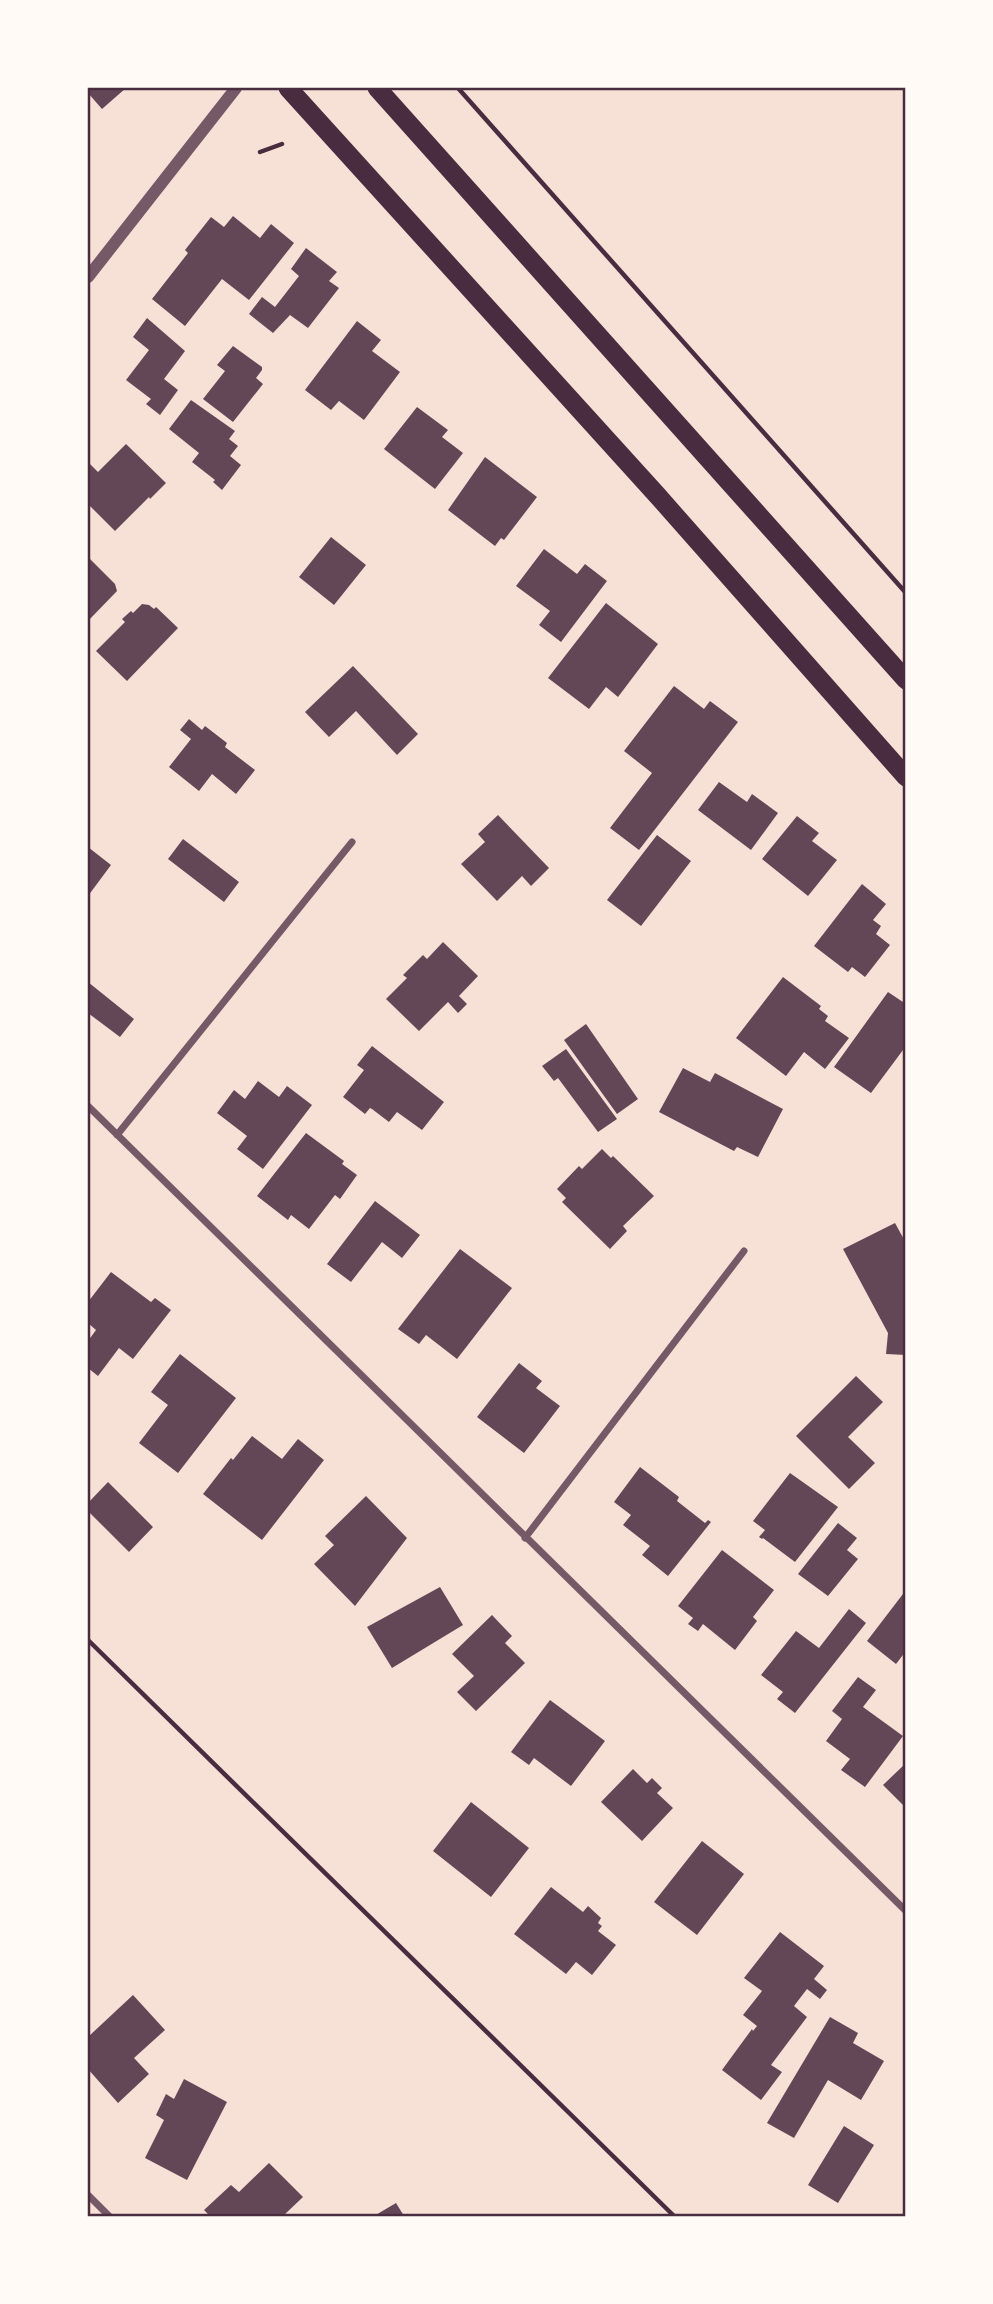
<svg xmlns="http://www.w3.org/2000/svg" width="993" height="2304" font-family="Montserrat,sans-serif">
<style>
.building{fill:#644757}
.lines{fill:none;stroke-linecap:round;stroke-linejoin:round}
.path{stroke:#4a2c40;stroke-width:4.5}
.minor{stroke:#755966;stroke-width:7}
.tertiary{stroke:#755966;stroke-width:12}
.trunk{stroke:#4a2c40;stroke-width:19}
.neatline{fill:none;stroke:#4a2c40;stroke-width:2.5}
</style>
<rect width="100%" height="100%" fill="#f7e1d7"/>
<path class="building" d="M 88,88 L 126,88 L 102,109 L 88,93 Z
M 233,216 L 260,238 L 271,224 L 294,243 L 249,300 L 222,279 L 185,326 L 152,299 L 188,253 L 185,250 L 211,217 L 224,227 Z
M 306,248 L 337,272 L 329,281 L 339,288 L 308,328 L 290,315 L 273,333 L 249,314 L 262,297 L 275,307 L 299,276 L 291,269 Z
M 147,318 L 185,351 L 164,379 L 178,390 L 160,415 L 146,404 L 151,399 L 126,380 L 149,350 L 133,337 Z
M 357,321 L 381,340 L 372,351 L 400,372 L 364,420 L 339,401 L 331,410 L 305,390 Z
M 233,346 L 262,367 L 262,370 L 256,378 L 263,384 L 233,422 L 203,399 L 225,371 L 217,365 Z
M 191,400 L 235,431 L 229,439 L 238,446 L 230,456 L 241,465 L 222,490 L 213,482 L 215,480 L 192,462 L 199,453 L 169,429 Z
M 417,407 L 448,430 L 442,437 L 463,453 L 435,489 L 384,449 Z
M 126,444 L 166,483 L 150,499 L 149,497 L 115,531 L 88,504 L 88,462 L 98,472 Z
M 485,457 L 537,497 L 504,540 L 501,538 L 495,546 L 448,510 Z
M 331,537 L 366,565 L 334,605 L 299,577 Z
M 544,549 L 577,574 L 585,564 L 607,581 L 561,642 L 539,625 L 550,611 L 516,586 Z
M 88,557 L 115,584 L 117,591 L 88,621 Z
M 606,603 L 658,644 L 618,697 L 606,687 L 589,709 L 548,678 Z
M 142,604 L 149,605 L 154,609 L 156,607 L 178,628 L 127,681 L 96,651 L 125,622 L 122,619 L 131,611 L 133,613 Z
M 353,666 L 418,734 L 397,755 L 356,711 L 329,737 L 305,712 Z
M 674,686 L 704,709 L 710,701 L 738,722 L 639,850 L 610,828 L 652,773 L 624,751 Z
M 189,719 L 202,730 L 205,726 L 227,743 L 225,747 L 255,770 L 236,794 L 212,774 L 199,791 L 169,767 L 191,739 L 180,730 Z
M 719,782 L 747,802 L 752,794 L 778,813 L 751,850 L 698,810 Z
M 498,815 L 549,868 L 531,886 L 522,876 L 497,901 L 461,864 L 485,842 L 478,834 Z
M 797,816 L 819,833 L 812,841 L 837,860 L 808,896 L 762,859 Z
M 657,835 L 691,861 L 641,926 L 607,900 Z
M 183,839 L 239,882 L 224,902 L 168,859 Z
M 88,847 L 111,865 L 88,896 Z
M 862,884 L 886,904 L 873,920 L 881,926 L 876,934 L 890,945 L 865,977 L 852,967 L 848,972 L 814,946 Z
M 443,942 L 478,976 L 459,996 L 467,1004 L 458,1013 L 448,1002 L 419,1031 L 386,999 L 407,978 L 403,975 L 423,955 L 427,959 Z
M 783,977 L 821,1006 L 819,1009 L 828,1016 L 825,1021 L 849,1038 L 825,1069 L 804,1052 L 786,1076 L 736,1038 Z
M 88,982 L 134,1019 L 120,1037 L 88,1013 Z
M 888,992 L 906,1004 L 906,1046 L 871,1093 L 834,1067 Z
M 586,1024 L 638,1099 L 617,1114 L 564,1040 Z
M 372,1046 L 444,1102 L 422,1130 L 397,1112 L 389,1122 L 372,1109 L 370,1108 L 365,1114 L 343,1097 L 364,1070 L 357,1065 Z
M 566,1049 L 617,1119 L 598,1132 L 558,1078 L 554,1081 L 542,1066 Z
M 683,1068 L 710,1082 L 715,1073 L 783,1109 L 758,1157 L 737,1147 L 734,1151 L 659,1112 Z
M 258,1081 L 279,1097 L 287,1086 L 312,1105 L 263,1169 L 237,1149 L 247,1136 L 217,1113 L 234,1090 L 245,1099 Z
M 306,1133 L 344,1161 L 342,1164 L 357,1175 L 340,1199 L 335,1195 L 309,1229 L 291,1215 L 288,1220 L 257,1196 Z
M 602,1149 L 611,1158 L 613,1156 L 654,1196 L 623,1226 L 627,1231 L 610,1249 L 562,1202 L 566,1198 L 557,1189 L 579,1166 L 582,1169 Z
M 375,1201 L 420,1235 L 402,1258 L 382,1242 L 351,1282 L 327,1264 Z
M 895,1223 L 906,1243 L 906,1355 L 886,1354 L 888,1333 L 843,1249 Z
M 460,1249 L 512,1288 L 457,1359 L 426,1335 L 419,1344 L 398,1329 Z
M 111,1272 L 151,1302 L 155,1298 L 171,1310 L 133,1359 L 119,1348 L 98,1376 L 88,1368 L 88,1341 L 96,1330 L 88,1323 L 88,1302 Z
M 180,1354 L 236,1398 L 178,1473 L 139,1443 L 168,1405 L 151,1392 Z
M 519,1363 L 542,1381 L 536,1388 L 560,1406 L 524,1453 L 477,1417 Z
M 856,1376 L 883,1402 L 848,1437 L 875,1463 L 849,1489 L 796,1436 Z
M 252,1436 L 282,1459 L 298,1439 L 324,1460 L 262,1540 L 203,1494 L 231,1458 L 233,1460 Z
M 640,1467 L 679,1497 L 677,1501 L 705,1523 L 708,1520 L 711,1522 L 668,1576 L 642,1555 L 650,1546 L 623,1525 L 631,1515 L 614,1502 Z
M 790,1473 L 838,1507 L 795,1562 L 763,1538 L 762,1539 L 759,1537 L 765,1530 L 753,1521 Z
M 108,1482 L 153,1527 L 129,1552 L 88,1511 L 88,1503 Z
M 366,1496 L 407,1538 L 355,1606 L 314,1564 L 334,1545 L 325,1536 Z
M 838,1523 L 857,1538 L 847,1550 L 858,1559 L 828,1596 L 798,1574 Z
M 722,1550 L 774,1590 L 753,1617 L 757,1621 L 735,1650 L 703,1624 L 698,1631 L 688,1624 L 693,1618 L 678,1606 Z
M 440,1587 L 463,1625 L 392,1668 L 367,1627 Z
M 906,1590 L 906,1651 L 896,1664 L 867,1641 Z
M 849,1609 L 866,1623 L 795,1713 L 777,1699 L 783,1692 L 761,1675 L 796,1631 L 819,1648 Z
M 492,1615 L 512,1636 L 505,1643 L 525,1663 L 476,1711 L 457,1692 L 474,1676 L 452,1654 Z
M 858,1677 L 876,1690 L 863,1707 L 903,1736 L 865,1787 L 841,1770 L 850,1759 L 826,1741 L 842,1719 L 832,1711 Z
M 550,1700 L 605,1741 L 571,1786 L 534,1758 L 529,1765 L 511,1752 Z
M 906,1763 L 906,1808 L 883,1785 Z
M 633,1769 L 647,1783 L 652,1778 L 662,1788 L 657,1793 L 673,1808 L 642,1841 L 601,1802 Z
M 471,1802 L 529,1848 L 491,1897 L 433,1851 Z
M 702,1841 L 744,1874 L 697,1935 L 654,1902 Z
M 551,1887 L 583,1912 L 588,1906 L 601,1918 L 598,1923 L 602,1926 L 598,1931 L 616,1945 L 592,1975 L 576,1962 L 566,1974 L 514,1934 Z
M 780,1932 L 824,1966 L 814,1979 L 827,1990 L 820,1999 L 807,1989 L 794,2006 L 807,2017 L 771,2065 L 782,2072 L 761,2100 L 722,2070 L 752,2029 L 753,2031 L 757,2026 L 743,2015 L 762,1991 L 744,1978 Z
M 133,1995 L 165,2030 L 134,2058 L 149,2074 L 118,2103 L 88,2069 L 88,2037 Z
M 830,2017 L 858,2033 L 853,2043 L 884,2061 L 861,2100 L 828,2080 L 794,2138 L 767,2123 Z
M 184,2079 L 227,2102 L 187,2180 L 145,2158 L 164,2120 L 156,2115 L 166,2094 L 174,2099 Z
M 844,2126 L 874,2145 L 838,2203 L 808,2185 Z
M 269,2163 L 303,2197 L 283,2216 L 210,2216 L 204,2210 L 231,2185 L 239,2192 Z
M 396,2203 L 404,2216 L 374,2216 Z"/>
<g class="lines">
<path class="path" d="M 458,88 L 906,593
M 260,152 L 282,144
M 88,1640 L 674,2216"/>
<path class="minor" d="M 88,1106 L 906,1911
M 117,1135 L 352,842
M 525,1538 L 744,1251
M 88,2195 L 109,2216"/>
<path class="tertiary" d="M 88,277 L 236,88"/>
<path class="trunk" d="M 288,88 L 657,495 L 906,777
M 377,88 L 906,680"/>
</g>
<rect width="993" height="2304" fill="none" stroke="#fffaf5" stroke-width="178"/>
<rect x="89" y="89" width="815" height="2126" class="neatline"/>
</svg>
